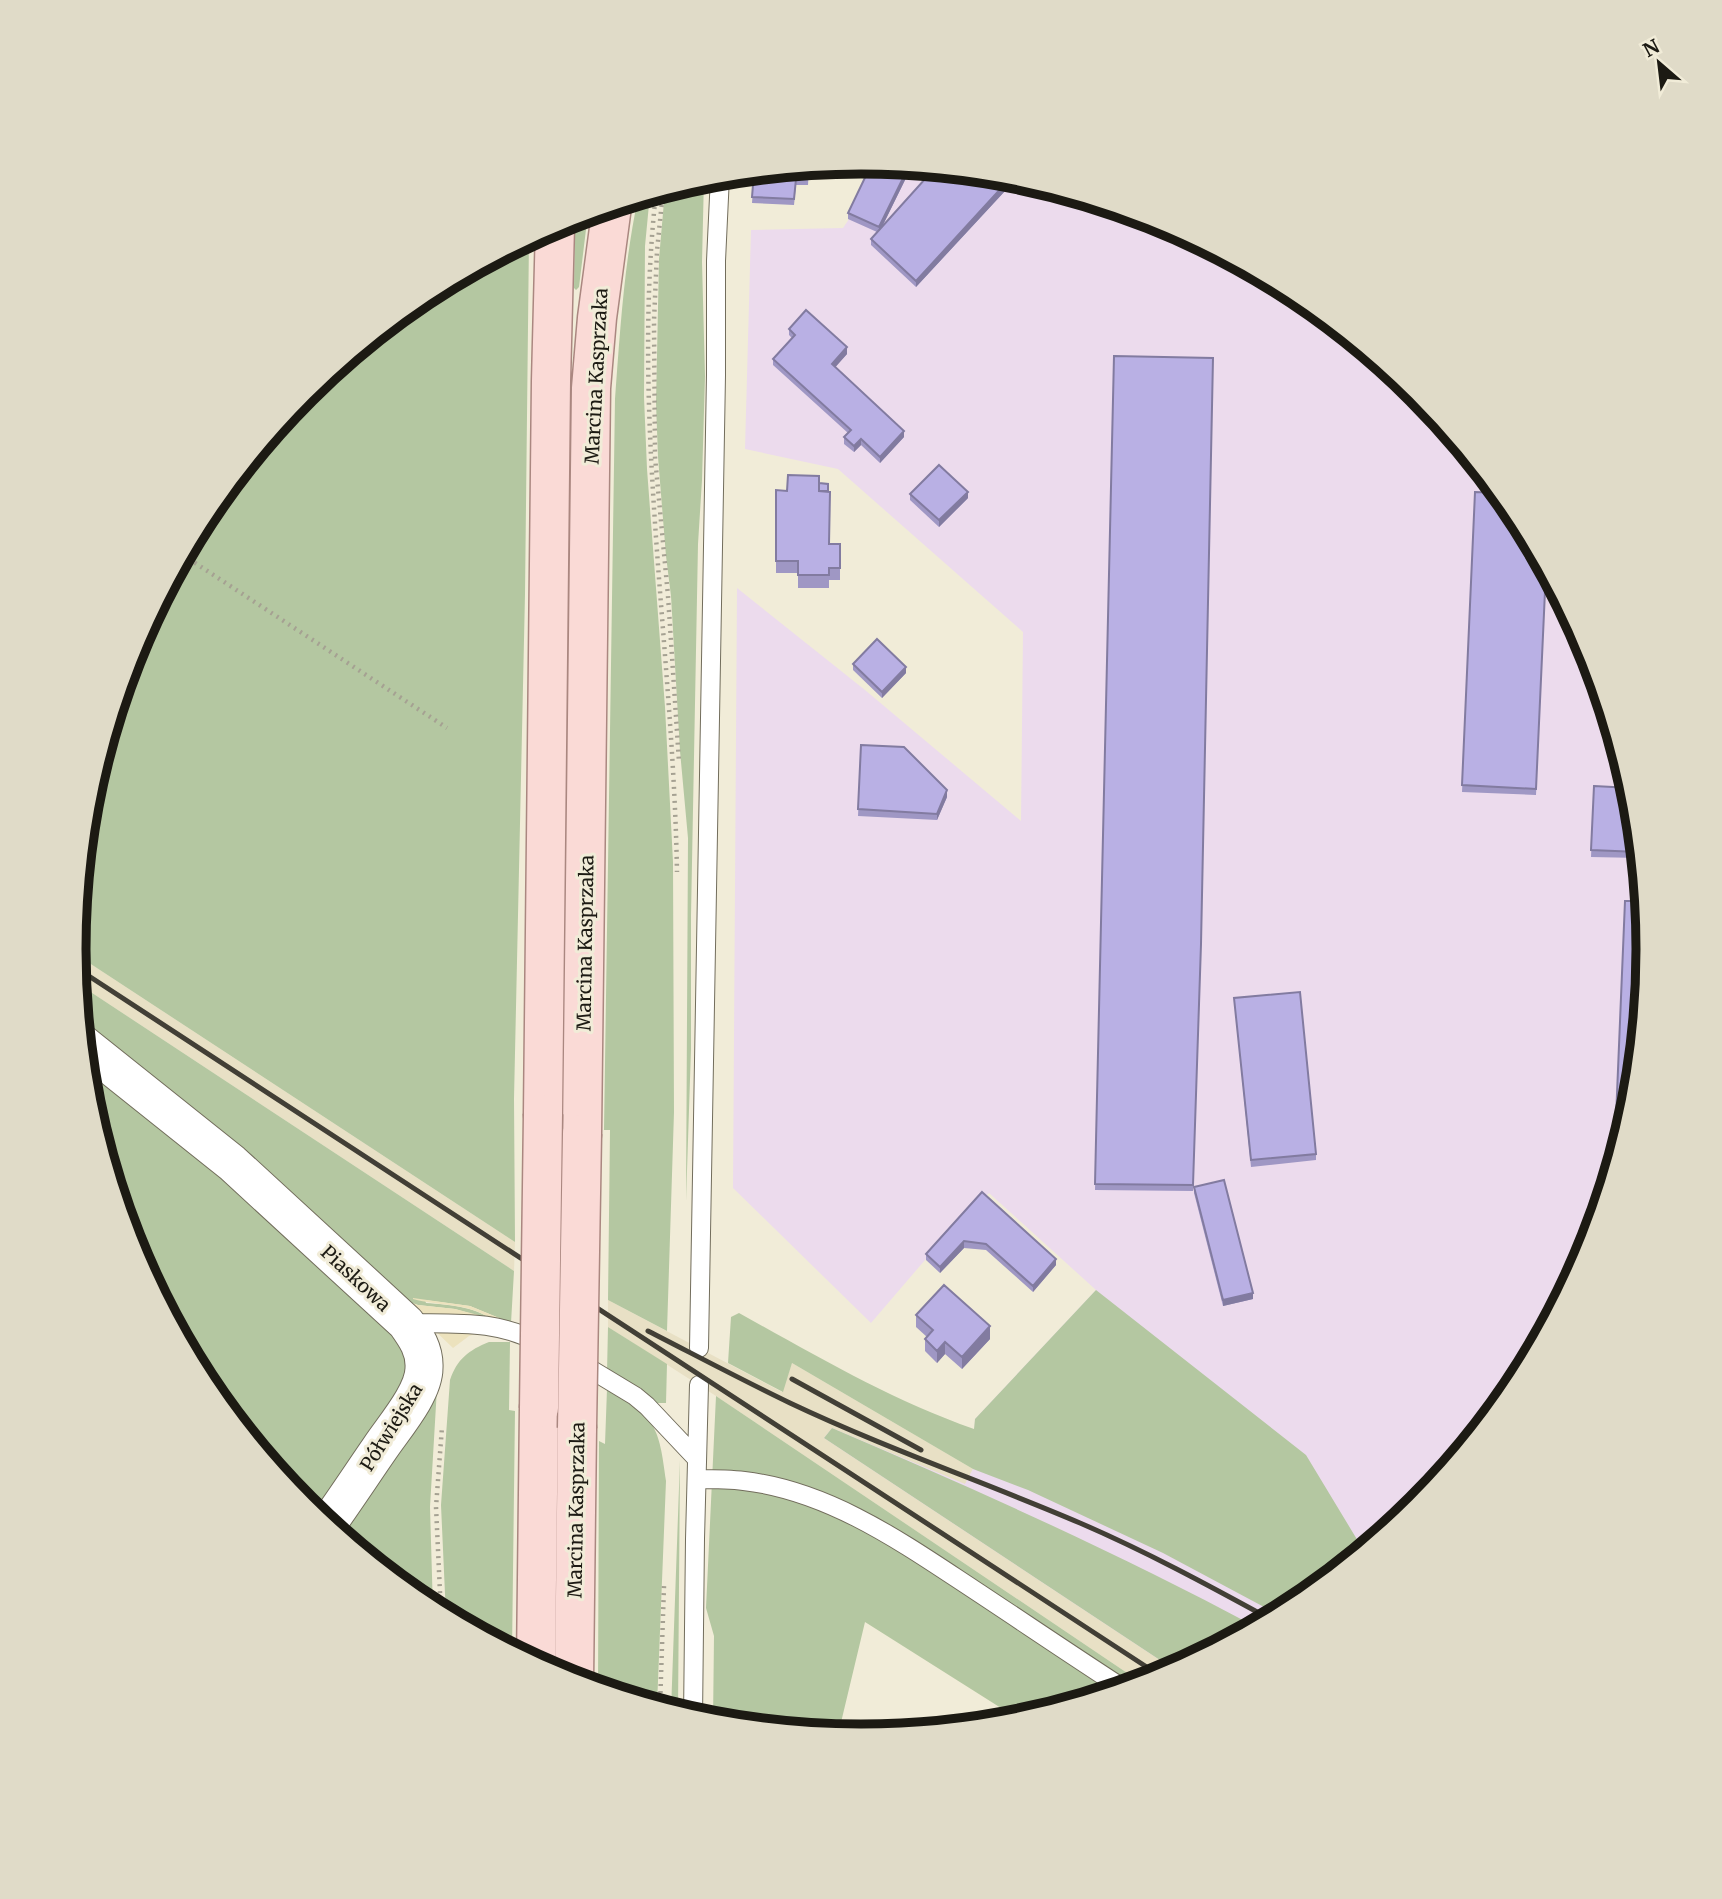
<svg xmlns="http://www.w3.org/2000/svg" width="1722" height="1899" font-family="Merriweather,serif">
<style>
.built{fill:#e8e0c5}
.industrial{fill:#ecdbed}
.green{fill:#b4c7a1}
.sand{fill:#ece2bd}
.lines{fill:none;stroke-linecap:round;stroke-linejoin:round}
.lane-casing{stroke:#726d5c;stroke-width:20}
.street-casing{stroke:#726d5c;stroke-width:39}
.primary-casing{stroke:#aa8780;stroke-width:41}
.path{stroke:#a5a192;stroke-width:4.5;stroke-dasharray:2 5;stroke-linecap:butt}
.lane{stroke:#fff;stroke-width:18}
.street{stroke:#fff;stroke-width:37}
.primary{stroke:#fadad6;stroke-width:38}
.rail{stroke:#423f36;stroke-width:5}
.primary-bridge-casing{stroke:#aa8780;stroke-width:41;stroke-linecap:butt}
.primary-bridge{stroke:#fadad6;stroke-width:38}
.wall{fill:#9f97c4}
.shaded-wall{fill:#827ba0}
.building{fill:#b9b0e4;stroke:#827ba0;stroke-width:2}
.labels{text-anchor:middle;stroke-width:6;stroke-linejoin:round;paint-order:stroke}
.street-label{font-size:19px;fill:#1c1a13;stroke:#f1ecd8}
.rim{fill:none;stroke:#1c1a13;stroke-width:9}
</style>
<rect width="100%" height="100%" fill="#f1ecd8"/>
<path class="built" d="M 74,953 L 515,1242 L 514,1271 L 77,983 Z
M 608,1300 L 782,1392 L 792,1363 L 973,1469 L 965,1485 L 832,1428 L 824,1438 L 1175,1670 L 1162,1677 L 1142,1683 L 716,1396 L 608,1327 Z"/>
<path class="industrial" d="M 886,164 L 1015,177 L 1163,222 L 1299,295 L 1418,393 L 1516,512 L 1589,649 L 1633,796 L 1648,950 L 1633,1104 L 1588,1251 L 1516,1387 L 1418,1507 L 1298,1604 L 1175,1670 L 824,1438 L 832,1428 L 965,1484 L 973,1469 L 975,1419 L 1096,1290 L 989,1193 L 925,1260 L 871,1323 L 733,1188 L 737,588 L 865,690 L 1021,821 L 1023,632 L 838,469 L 745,449 L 751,230 L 843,228 Z"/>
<path class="green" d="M 704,178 L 702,262 L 705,376 L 702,480 L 698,544 L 691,916 L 691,1049 L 686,1201 L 688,838 L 680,751 L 671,596 L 666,556 L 658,457 L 656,403 L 659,259 L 665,190 Z
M 650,194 L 645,246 L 644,397 L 647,469 L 665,707 L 673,862 L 674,1112 L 667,1331 L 608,1300 L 610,1130 L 604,1130 L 615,399 C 620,332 624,264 638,198 Z
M 588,213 L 579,287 L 576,290 L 574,288 L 575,217 Z
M 529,238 L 525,594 L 514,1099 L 515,1242 L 74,953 L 74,949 L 89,795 L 119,694 L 134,648 L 206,512 L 304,392 L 424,295 Z
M 77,983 L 514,1271 L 511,1323 L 470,1306 L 425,1300 L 426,1303 C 449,1305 473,1306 493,1320 L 455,1309 L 418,1305 L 403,1300 L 81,1027 Z
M 84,1061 L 126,1092 L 391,1330 C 406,1354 409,1362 403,1390 L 321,1520 L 304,1506 L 206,1387 L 133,1251 L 89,1103 Z
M 1096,1290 L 1306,1455 L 1364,1551 L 1298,1604 L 1279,1615 L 1163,1553 L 1028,1490 L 973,1469 L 792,1363 L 783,1392 L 728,1363 L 731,1317 L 739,1313 C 815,1355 891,1400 974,1429 L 975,1419 Z
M 608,1327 L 667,1364 L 666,1403 L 656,1403 L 626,1380 L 607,1372 Z
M 489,1342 L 510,1342 L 509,1410 L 515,1411 L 512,1652 L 446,1616 L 441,1505 L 450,1380 C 457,1359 469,1350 489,1342 Z
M 437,1388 L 430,1507 L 433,1610 L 423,1604 L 337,1533 Z
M 607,1389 C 656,1416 659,1427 666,1481 L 657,1706 L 598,1689 L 599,1441 L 605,1444 Z
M 716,1396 L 1142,1683 L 1020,1720 L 865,1622 L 838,1735 L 713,1722 L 714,1636 L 706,1608 Z
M 832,1428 C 975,1489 1118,1553 1256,1627 L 1175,1670 L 824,1438 Z
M 680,1460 L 678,1713 L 671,1711 Z"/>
<path class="sand" d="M 413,1298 L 470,1306 L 511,1323 L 469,1336 L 453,1348 L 403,1300 L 418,1305 L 455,1309 L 490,1318 C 468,1303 438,1306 413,1299 Z"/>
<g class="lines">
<g class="lane-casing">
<path id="lane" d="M 406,1323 C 455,1324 496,1319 542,1344
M 699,1348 L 716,375 L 716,261 L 720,176
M 577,1361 L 635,1396 L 647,1406 L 697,1459
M 697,1479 C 712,1479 729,1479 744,1481 C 830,1491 903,1543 973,1589 C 1023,1622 1073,1656 1124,1689
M 693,1718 L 695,1539 L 699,1385"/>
</g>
<g class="street-casing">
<path id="street" d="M 83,1044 L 232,1163 L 406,1323 C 416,1337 425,1350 424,1368 C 424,1393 394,1427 380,1448 C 362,1474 345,1500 327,1525"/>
</g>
<g class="primary-casing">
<path id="primary" d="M 543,1114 L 551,381 L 555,225
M 582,1134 L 591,388 L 597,318 L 612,206
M 536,1664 L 539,1408
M 574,1681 L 577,1428"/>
</g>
<path class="path" d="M 663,191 L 657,251 L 654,321 L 655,457 L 668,596 L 679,762
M 656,193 C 631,419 673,645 677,872
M 183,555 L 447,728
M 441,1614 L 436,1507 L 442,1427
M 660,1707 L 664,1586"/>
<use href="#lane" class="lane"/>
<use href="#street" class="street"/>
<use href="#primary" class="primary"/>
<path class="rail" d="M 75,967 L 1162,1677
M 648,1331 C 695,1355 742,1380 790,1403 C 885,1448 984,1482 1080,1523 C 1145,1551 1208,1585 1270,1619
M 792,1379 L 921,1450"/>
<g class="primary-bridge-casing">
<path id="primary-bridge" d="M 539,1408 L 543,1114
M 577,1428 L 582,1134"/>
</g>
<use href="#primary-bridge" class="primary-bridge"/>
</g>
<path class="wall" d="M 809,167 L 808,185 L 796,185 L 794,205 L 752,203 L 754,173 Z
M 906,178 L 882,227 L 1005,191 L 916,287 L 871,245 L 871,239 L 877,232 L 848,219 L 848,213 Z
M 789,329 L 847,354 L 835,367 L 904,437 L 880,463 L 861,445 L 854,452 L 844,444 L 844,437 L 848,433 L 773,365 L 773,359 L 792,338 L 789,335 Z
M 1114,356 L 1201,951 L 1193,1191 L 1095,1190 Z
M 776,490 L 787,491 L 830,544 L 840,544 L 840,580 L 829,580 L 829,588 L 798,588 L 798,573 L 776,573 Z
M 1475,492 L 1546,569 L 1536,795 L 1462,792 Z
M 910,494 L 968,498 L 939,527 L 910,500 Z
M 853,664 L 906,673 L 882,698 L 853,670 Z
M 861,745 L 947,797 L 937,820 L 858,816 Z
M 1594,786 L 1633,796 L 1640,858 L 1591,857 Z
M 1234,998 L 1316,1154 L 1316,1160 L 1251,1167 Z
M 1194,1187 L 1253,1299 L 1223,1306 L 1194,1193 Z
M 982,1192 L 1056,1265 L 1033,1292 L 986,1250 L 964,1248 L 940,1273 L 926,1260 L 926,1254 Z
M 916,1315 L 990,1339 L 962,1369 L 945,1354 L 937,1363 L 925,1351 L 925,1339 L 927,1337 L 916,1327 Z"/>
<path class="shaded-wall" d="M 906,172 L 906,178 L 879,233 L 879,227 Z
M 1005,184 L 1005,191 L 916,287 L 916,281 Z
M 847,347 L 847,354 L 832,371 L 832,364 Z
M 904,431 L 904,437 L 880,463 L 880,457 Z
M 861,439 L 861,445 L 854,452 L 854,446 Z
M 968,492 L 968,498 L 939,527 L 939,520 Z
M 906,667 L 906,673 L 882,698 L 882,692 Z
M 947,790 L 947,797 L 937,820 L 937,814 Z
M 964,1241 L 964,1248 L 940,1273 L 940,1267 Z
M 1056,1259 L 1056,1265 L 1033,1292 L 1033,1286 Z
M 1253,1293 L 1253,1299 L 1223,1306 L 1223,1300 Z
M 990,1326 L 990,1339 L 962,1369 L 962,1357 Z
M 945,1342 L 945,1354 L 937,1363 L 937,1351 Z"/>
<path class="building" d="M 872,163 L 893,165 L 906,172 L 879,227 L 848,213 Z
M 808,167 L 808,179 L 796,179 L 794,199 L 752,197 L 754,173 Z
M 934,169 L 995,175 L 1005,184 L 916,281 L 871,239 Z
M 806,310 L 847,347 L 832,364 L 904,431 L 880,457 L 861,439 L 854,446 L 844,437 L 851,430 L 773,359 L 795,335 L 789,329 Z
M 1114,356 L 1213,358 L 1201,944 L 1193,1185 L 1095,1184 Z
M 939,465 L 968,492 L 939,520 L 910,494 Z
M 788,475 L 819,476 L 819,491 L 830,492 L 829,544 L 840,544 L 840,568 L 829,568 L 829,575 L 798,575 L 798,561 L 776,561 L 776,490 L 787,491 Z
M 819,483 L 828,484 L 828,491 L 819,491 Z
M 1475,492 L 1500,493 L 1516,512 L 1546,569 L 1536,789 L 1462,785 Z
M 877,639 L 906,667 L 882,692 L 853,664 Z
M 861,745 L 904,747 L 947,790 L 937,814 L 858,809 Z
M 1594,786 L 1631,788 L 1633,796 L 1639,852 L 1591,850 Z
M 1625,901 L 1644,901 L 1648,950 L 1633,1104 L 1614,1166 Z
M 1300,992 L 1316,1154 L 1251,1160 L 1234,998 Z
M 1224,1180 L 1253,1293 L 1223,1300 L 1194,1187 Z
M 982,1192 L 1056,1259 L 1033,1286 L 986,1244 L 964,1241 L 940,1267 L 926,1254 Z
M 944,1285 L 990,1326 L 962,1357 L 945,1342 L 937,1351 L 925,1339 L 933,1330 L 916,1315 Z"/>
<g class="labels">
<g class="street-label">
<text transform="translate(596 376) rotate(-87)" y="7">Marcina Kasprzaka</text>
<text transform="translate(585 943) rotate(-89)" y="7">Marcina Kasprzaka</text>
<text transform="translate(356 1278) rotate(43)" y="7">Piaskowa</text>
<text transform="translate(391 1427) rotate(-58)" y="7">Półwiejska</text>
<text transform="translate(576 1510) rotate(-89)" y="7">Marcina Kasprzaka</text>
</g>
</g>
<path d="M0 0H1722V1899H0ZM86 949a775 775 0 1 1 1550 0a775 775 0 1 1-1550 0Z" fill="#e0dbc8" fill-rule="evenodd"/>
<path class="rim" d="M86 949a775 775 0 1 1 1550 0a775 775 0 1 1-1550 0Z"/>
<g transform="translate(1659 63) rotate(332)" stroke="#f1ecd8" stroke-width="5" paint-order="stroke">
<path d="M0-5L12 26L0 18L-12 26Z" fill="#1c1a13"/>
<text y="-10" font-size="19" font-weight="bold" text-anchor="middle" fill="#1c1a13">N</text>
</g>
</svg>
